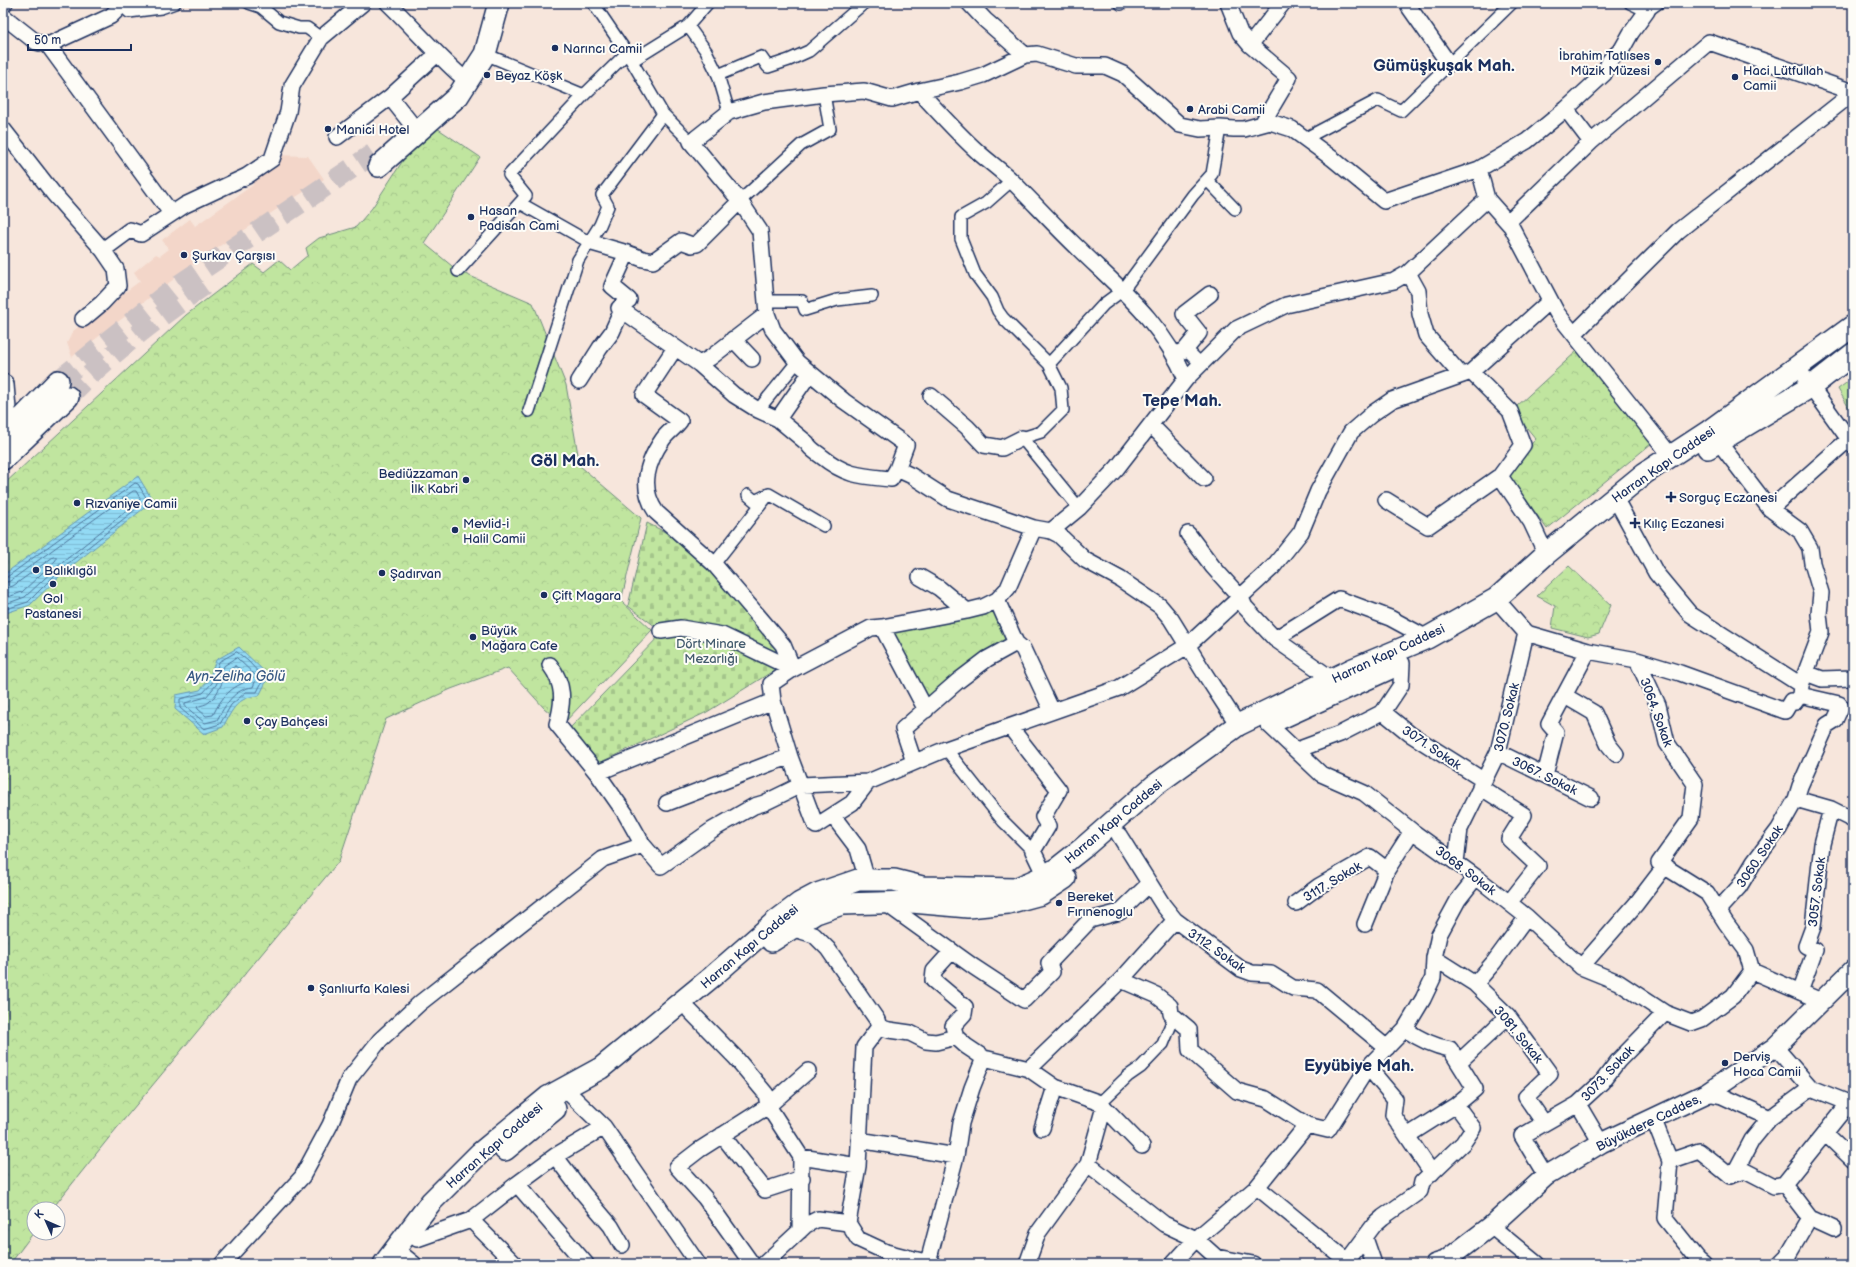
<svg xmlns="http://www.w3.org/2000/svg" width="1856" height="1267" font-family="'Balsamiq Sans',sans-serif">
<style>
.built{fill:#f3d6c9}
.cemetery{fill:url(#cemetery-stones);stroke:#6e8a7e}
.park{fill:url(#park-crowns);stroke:#6e8a7e}
.water{fill:url(#water-rules);stroke:#6396b8}
.lines{fill:none;stroke-linecap:round;stroke-linejoin:round}
.shore{stroke:#4b739a;stroke-width:1}
.secondary-tunnel{stroke:#cbc1c3;stroke-width:21;stroke-dasharray:21 10;stroke-linecap:butt}
.pedestrian-casing{stroke:#1b2f5e;stroke-width:14}
.minor-casing{stroke:#1b2f5e;stroke-width:18}
.tertiary-casing{stroke:#1b2f5e;stroke-width:22}
.secondary-casing{stroke:#1b2f5e;stroke-width:24}
.pedestrian{stroke:#fdfcf7;stroke-width:11}
.minor{stroke:#fdfcf7;stroke-width:15}
.tertiary{stroke:#fdfcf7;stroke-width:19}
.secondary{stroke:#fdfcf7;stroke-width:21}
.poi-dot{fill:#1b2f5e;stroke:#fdfcf7;stroke-width:1.5}
.labels{text-anchor:middle;stroke-width:4;stroke-linejoin:round;paint-order:stroke}
.poi-label{font-size:13px;fill:#1b2f5e;stroke:#fdfcf7;text-anchor:start}
.street-label{font-size:13px;fill:#1b2f5e;stroke:#fdfcf7}
.park-label{font-size:13px;fill:#445c6e;stroke:#fdfcf7}
.water-label{font-size:14px;font-style:italic;fill:#395a84;stroke:#fdfcf7}
.district-label{font-size:17px;font-weight:bold;fill:#1b2f5e;stroke:#fdfcf7}
</style>
<defs>
<pattern id="cemetery-stones" width="16" height="16" patternUnits="userSpaceOnUse"><rect width="16" height="16" fill="#c0e59f"/><path d="M2 7V4a2 2 0 0 1 4 0v3zM10 15v-3a2 2 0 0 1 4 0v3z" fill="#a4c58b"/></pattern>
<pattern id="park-crowns" width="20" height="18" patternUnits="userSpaceOnUse"><rect width="20" height="18" fill="#c0e59f"/><path d="M2 6a3 3 0 1 1 6 0M12 15a3 3 0 1 1 6 0" fill="none" stroke="#a4c58b"/></pattern>
<pattern id="water-rules" width="6" height="5" patternUnits="userSpaceOnUse"><rect width="6" height="5" fill="#93daf4"/><path d="M0 2.5h6" fill="none" stroke="#7ebbd4"/></pattern>
</defs>
<rect width="100%" height="100%" fill="#f7e6dc"/>
<filter id="ink" filterUnits="userSpaceOnUse"><feTurbulence type="fractalNoise" baseFrequency=".025" numOctaves="2"/><feDisplacementMap in="SourceGraphic" scale="8" xChannelSelector="R" yChannelSelector="G"/><feConvolveMatrix kernelMatrix="1 2 1 2 8 2 1 2 1" color-interpolation-filters="sRGB"/></filter>
<g filter="url(#ink)">
<path class="built" d="M 273,155 L 308,156 L 324,179 L 204,256 L 72,357 L 67,343 L 73,331 L 140,281 L 134,272 L 156,254 L 160,256 L 169,249 L 162,240 L 190,219 L 195,226 L 253,185 L 253,180 Z"/>
<path class="cemetery" d="M 647,523 L 681,540 L 778,647 L 778,668 L 707,712 L 599,763 L 569,729 L 663,632 L 628,606 Z"/>
<path class="park" d="M 428,122 L 480,157 L 424,243 L 458,271 L 533,303 L 566,385 L 580,466 L 641,518 L 621,601 L 652,630 L 563,724 L 544,708 L 508,668 L 451,689 L 386,719 L 339,861 L 112,1134 L 52,1209 L 34,1209 L 34,1232 L 10,1264 L 3,1264 L 3,485 L 186,315 L 253,264 L 264,272 L 279,260 L 290,270 L 308,255 L 306,248 L 319,238 L 356,227 L 372,208 Z
M 1578,350 L 1652,443 L 1547,529 L 1506,471 L 1536,439 L 1517,416 L 1517,406 Z
M 1853,378 L 1853,415 L 1838,389 Z
M 1569,566 L 1611,605 L 1599,634 L 1588,637 L 1552,628 L 1555,606 L 1537,596 Z
M 994,610 L 1009,641 L 926,705 L 887,632 Z"/>
<path class="water" d="M 138,476 L 153,501 L 64,572 L 30,605 L 3,614 L 3,575 Z
M 239,647 L 269,676 L 259,696 C 238,696 232,710 223,727 L 204,734 L 175,709 L 176,695 L 200,690 L 208,681 L 216,660 Z"/>
<g class="lines">
<path class="shore" d="M 3,578 L 7,577 L 135,483 L 138,484 L 147,499 L 146,501 L 61,569 L 28,602 L 3,610
M 3,583 L 10,581 L 133,491 L 136,491 L 140,498 L 140,500 L 58,566 L 25,597 L 3,605
M 3,589 L 13,586 L 53,557 L 56,557 L 56,560 L 22,592 L 3,599
M 237,652 L 248,661 L 264,678 L 257,692 L 246,692 L 231,705 L 220,724 L 204,729 L 180,708 L 180,699 L 203,693 L 212,683 L 219,662 Z
M 237,658 L 257,677 L 253,687 C 234,689 226,704 217,720 L 205,723 L 185,706 L 185,703 L 206,697 L 216,685 L 224,666 Z
M 235,666 L 240,669 L 250,680 C 231,687 222,696 213,715 L 206,716 L 198,709 L 197,707 C 201,705 206,705 209,702 C 222,692 222,673 235,666 Z"/>
<path class="secondary-tunnel" d="M 58,381 L 173,289 L 373,154
M 68,397 C 110,353 160,316 210,281"/>
<g class="pedestrian-casing">
<path id="pedestrian" d="M 120,3 L 129,12 L 161,8 L 175,3
M 249,3 L 261,7 L 279,22 L 299,28 L 307,28 L 321,38
M 1120,3 L 1121,4
M 1630,3 L 1647,11 L 1658,3
M 688,26 L 706,51 L 718,75 L 729,112
M 627,53 L 663,114 L 691,142
M 627,53 L 635,59 L 688,26 L 708,3
M 485,54 L 584,95 L 627,53 L 593,3
M 718,75 L 761,57 L 768,67 L 789,60 L 809,51 L 864,3
M 1304,139 L 1378,100 L 1401,111 L 1512,3
M 1207,180 L 1235,209
M 1011,181 L 986,203 L 961,217 L 961,239 L 975,274 L 992,297 L 998,311 L 1003,318 L 1049,364
M 740,201 L 801,145 L 830,129 L 824,94
M 520,203 L 589,242
M 458,271 L 526,196 L 509,175 L 584,95
M 766,301 L 802,301 L 805,310 L 837,300 L 872,296
M 1186,349 L 1201,364
M 758,410 L 797,362
M 529,411 L 578,260 L 600,225 L 608,206 L 602,195 L 663,114
M 769,494 L 824,526
M 748,495 L 755,501 L 767,495
M 1079,508 L 1022,438 L 1041,432 L 1063,410 L 1061,388 L 1049,364 L 1104,304 L 1123,290 L 1193,195 L 1212,174 L 1220,128
M 714,564 L 769,494
M 946,749 L 1003,821 L 1033,851
M 1100,1103 L 1128,1076 L 1141,1067 L 1163,1044 L 1174,1017"/>
</g>
<g class="minor-casing">
<path id="minor" d="M 388,3 C 413,27 435,53 461,76
M 969,3 L 985,20 L 1025,55
M 1228,3 L 1240,33 L 1250,45 L 1289,78 L 1263,122
M 1412,3 L 1409,7 L 1449,64
M 3,5 L 5,3
M 3,16 L 36,42 L 48,45 L 171,213
M 48,45 L 111,16 L 122,5
M 1250,45 L 1283,3
M 919,91 C 938,112 957,133 978,152 C 989,162 1002,171 1013,182 C 1035,204 1056,227 1079,249 C 1122,291 1161,321 1186,379
M 390,97 L 437,54
M 1566,109 L 1591,142
M 3,129 L 53,193 L 103,250 L 116,269 L 118,286 L 102,303 L 83,319
M 337,137 L 390,97 L 413,126
M 1487,199 L 1511,226 L 1557,313 L 1671,456
M 1508,222 L 1591,142 L 1709,42 L 1853,92
M 589,242 L 627,253 L 612,286 L 629,300 L 619,308 L 699,364 L 734,395 L 758,410 L 778,419 L 807,443 C 810,449 816,452 821,456 C 846,476 860,476 891,479 L 897,469 L 906,445 L 844,401 L 797,362 L 773,330 L 767,314 L 760,231 L 740,201 L 691,142 L 729,112 L 764,102 L 824,94 L 864,91 L 892,99 L 919,91 L 960,82 L 983,75 L 1025,55 L 1037,54 L 1076,66 L 1105,66 L 1123,74 L 1180,125 L 1200,129 L 1220,128 L 1234,129 L 1244,129 L 1270,122 L 1292,129 L 1333,159 L 1384,201 L 1479,169 L 1527,141 L 1566,109 L 1604,74 L 1610,60 L 1622,49 L 1631,33 L 1647,11
M 103,250 L 130,230 L 141,234 L 185,205 L 247,176 L 272,159 L 288,112 L 292,86 L 321,38 L 363,3
M 627,253 L 643,259 L 653,261 L 681,241 L 692,245 L 697,244 L 740,201
M 1408,273 L 1418,291 L 1420,314 L 1426,335 L 1461,375
M 1574,334 L 1678,231 L 1849,96
M 733,339 L 752,359
M 1176,355 L 1186,349 L 1199,333 L 1184,314 L 1210,294
M 699,364 L 710,358 L 767,314
M 1797,367 L 1853,445
M 1471,372 L 1510,411 L 1523,445 L 1500,476 L 1531,522 L 1546,554
M 579,381 L 600,348 L 612,332 L 622,310
M 931,396 L 967,427 L 984,445 L 1002,448 L 1022,438
M 778,419 L 810,373
M 1151,425 L 1204,479
M 1718,441 L 1770,509 L 1849,439
M 897,469 L 912,476 L 948,499 L 1034,528 L 1051,531 L 1059,535 L 1085,560 L 1120,579 L 1160,606 L 1171,619 L 1205,674 L 1238,725
M 1386,500 L 1428,526 L 1500,476
M 1620,507 L 1656,573 L 1690,614 L 1801,685 L 1821,632 L 1819,614 L 1821,593 L 1812,563 L 1810,548 L 1800,531 L 1770,509
M 1051,531 L 1079,508 L 1117,468 L 1186,379 L 1236,329 L 1286,305 L 1394,281 L 1408,273 L 1487,199 L 1479,169
M 1188,534 L 1213,567 L 1241,598 L 1245,607 L 1275,639 L 1332,679
M 920,577 L 939,588 L 967,611
M 997,600 L 1016,643 L 1023,649 L 1052,711
M 882,627 L 926,710
M 661,631 L 681,628 L 722,635 L 793,669 L 871,628 L 882,627 L 967,611 L 983,607 L 997,600 L 1008,588 L 1034,528
M 1526,633 L 1588,651 L 1637,660 L 1658,705 L 1667,743 L 1695,784 L 1691,818 L 1659,863 L 1707,893 L 1726,923 L 1746,950 L 1752,971 L 1821,1001
M 1275,639 L 1339,599 L 1390,618 L 1427,638
M 1637,660 L 1680,673 L 1785,711 L 1791,701 L 1795,702 L 1800,695 L 1801,686
M 550,665 C 564,684 564,701 557,724 L 597,773 L 625,813 L 643,845 L 661,866 L 712,830 L 754,806 L 764,803 L 801,785 L 868,782
M 1806,673 L 1822,679 L 1853,678
M 1800,695 L 1839,704 L 1841,707 L 1835,720 L 1827,725 L 1800,786 L 1796,799 L 1831,809 L 1853,820
M 1565,696 L 1594,713 L 1608,744 L 1616,754
M 773,701 L 790,757 L 816,826 L 852,803 L 868,782 L 946,749 L 1119,688 L 1187,646 L 1273,567 L 1301,532 L 1318,491 L 1351,432 L 1373,413 L 1392,400 L 1471,372 L 1550,301
M 1383,712 L 1410,734 L 1483,780
M 1268,724 L 1321,774 L 1364,793 L 1412,831 L 1476,877 L 1527,917 L 1581,967 L 1618,982 L 1665,1013 L 1691,1023 L 1702,1019 L 1733,996 L 1752,971
M 1010,727 L 1059,790 L 1043,817 L 1048,826 L 1033,851 L 1045,876
M 1297,750 L 1340,734 L 1383,712 L 1401,685 L 1402,663
M 1498,752 L 1591,798
M 914,762 L 903,729 L 958,681 L 987,659 L 1016,643
M 597,773 L 773,701 L 771,684 L 793,669 L 783,645 L 714,564 L 656,512 C 639,487 647,462 663,439 C 668,432 675,428 680,421 L 644,395 L 675,348
M 1545,775 L 1556,732 L 1549,724 L 1588,651
M 1480,787 L 1524,815 L 1509,839 L 1538,866 L 1509,903
M 667,803 L 771,763 L 790,757
M 833,816 L 858,849 L 867,880
M 1119,835 L 1163,905 L 1175,920 L 1241,969 L 1252,973 L 1271,974 L 1293,988 L 1317,990 L 1387,1048
M 1456,862 L 1460,829 L 1498,752 L 1526,633 L 1496,599
M 885,903 L 974,967 L 1024,1000 L 1052,972 L 1049,963 L 1090,920 L 1120,912 L 1149,884
M 1296,903 L 1319,886 L 1370,857 L 1387,870
M 1718,910 L 1739,887 L 1754,862 L 1779,829 L 1796,799
M 1365,924 L 1387,870 L 1412,831
M 791,928 L 814,935 L 828,949 L 877,1020 L 879,1027 L 864,1047 L 858,1166 L 848,1223
M 952,951 L 934,971 L 933,980 L 965,1007 L 964,1014 L 953,1026 L 956,1037 L 966,1046 L 984,1058 L 1029,1069 L 1055,1087 L 1100,1103 L 1142,1146
M 1434,958 L 1475,984 L 1508,1016 L 1550,1074 L 1526,1097 L 1544,1123
M 1581,967 L 1636,904 L 1665,866
M 1121,980 L 1156,995 L 1170,1006 L 1171,1014 L 1189,1029 L 1190,1050 L 1237,1091 L 1266,1099 L 1307,1125 L 1328,1130 L 1368,1067 L 1405,1029 L 1423,999 L 1433,978 L 1434,958 L 1439,935 L 1458,900 L 1476,877
M 1475,984 L 1494,962 L 1527,917
M 1800,992 L 1815,950 L 1806,946 L 1813,927 L 1822,844 L 1831,809
M 690,1011 L 736,1058 L 766,1094 L 768,1106 L 801,1157 L 800,1231
M 879,1027 L 889,1030 L 910,1033 L 926,1041 L 936,1042 L 956,1037
M 1405,1029 C 1419,1039 1432,1046 1450,1049 L 1475,1089 L 1456,1105 L 1407,1136
M 1775,1047 L 1811,1088 L 1849,1103 L 1853,1106
M 1459,1062 L 1508,1016
M 1368,1067 L 1395,1099 L 1393,1115 L 1432,1173
M 1029,1069 L 1121,980 L 1175,920
M 1707,1093 L 1722,1096 L 1770,1118 L 1811,1088
M 571,1095 L 604,1127 L 698,1264
M 1578,1104 L 1601,1143
M 1653,1118 L 1670,1161 L 1665,1218 L 1698,1259 L 1704,1264
M 1042,1128 L 1055,1087
M 1825,1133 L 1853,1160
M 722,1135 L 765,1190 L 802,1178
M 859,1140 L 956,1156
M 555,1156 L 583,1193 L 611,1226 L 622,1245
M 801,1157 L 858,1166
M 1670,1161 L 1699,1151 L 1730,1176 L 1745,1171 L 1774,1186 L 1784,1184 L 1810,1218 L 1787,1257 L 1780,1264
M 1088,1164 L 1164,1224 L 1196,1239 L 1216,1257 L 1253,1264
M 1734,1174 L 1752,1140 L 1770,1118
M 1546,1176 L 1522,1136 L 1578,1104 L 1602,1082 L 1618,1061 L 1665,1013
M 517,1184 L 586,1264
M 1784,1184 L 1849,1103
M 1257,1187 L 1347,1261
M 1810,1218 L 1834,1229
M 471,1220 L 515,1264
M 1491,1226 L 1537,1264
M 1365,1238 L 1374,1264
M 417,1239 L 471,1220 L 517,1184 L 555,1156 L 604,1127
M 404,1256 L 414,1264
M 928,1262 L 956,1156 L 961,1123 L 972,1088 L 984,1058
M 222,1264 L 302,1177 L 330,1125 L 349,1079 L 380,1040 L 420,1003 L 603,859 L 643,845
M 752,1264 L 705,1198 L 677,1167 L 699,1150 L 768,1106 L 808,1071
M 764,1264 L 806,1225 L 818,1219 L 848,1223 L 858,1239 L 886,1252 L 933,1264
M 1027,1264 L 1038,1233 L 1088,1164 L 1104,1107
M 1173,1264 L 1196,1239 L 1257,1187 L 1307,1125
M 1345,1264 L 1374,1225 L 1383,1217 L 1420,1191 L 1422,1182 L 1463,1143 L 1473,1128 L 1456,1105"/>
</g>
<g class="tertiary-casing">
<path id="tertiary" d="M 1435,1264 L 1445,1261 L 1491,1226 L 1546,1176 L 1601,1143 L 1707,1093 L 1775,1047 L 1853,970"/>
</g>
<g class="secondary-casing">
<path id="secondary" d="M 379,166 L 458,96 L 485,54 L 499,3
M 3,385 L 7,433
M 3,438 L 58,381
M 1708,448 L 1812,386 L 1853,354
M 3,459 L 68,397
M 1272,722 L 1395,666
M 772,941 L 816,913 L 842,904 L 912,902 L 968,907 L 1008,903 L 1041,894 L 1065,878
M 505,1150 L 555,1109
M 384,1264 L 431,1202 L 480,1153 L 548,1097 L 601,1068 L 713,976 L 776,921 L 800,903 L 817,894 L 858,880 L 894,880 L 922,887 L 1015,889 L 1045,876 L 1059,867 L 1083,848 L 1155,785 L 1238,725 L 1353,669 L 1427,638 L 1496,599 L 1546,554 L 1645,473 L 1709,431 L 1853,326"/>
</g>
<use href="#pedestrian" class="pedestrian"/>
<use href="#minor" class="minor"/>
<use href="#tertiary" class="tertiary"/>
<use href="#secondary" class="secondary"/>
</g>
</g>
<g class="poi-dot">
<circle cx="555" cy="48" r="4"/>
<circle cx="1658" cy="62" r="4"/>
<circle cx="487" cy="75" r="4"/>
<circle cx="1735" cy="77" r="4"/>
<circle cx="1190" cy="109" r="4"/>
<circle cx="328" cy="129" r="4"/>
<circle cx="471" cy="217" r="4"/>
<circle cx="184" cy="255" r="4"/>
<circle cx="466" cy="480" r="4"/>
<path d="M1669 491h4v4h4v4h-4v4h-4v-4h-4v-4h4z"/>
<circle cx="77" cy="503" r="4"/>
<path d="M1633 517h4v4h4v4h-4v4h-4v-4h-4v-4h4z"/>
<circle cx="455" cy="530" r="4"/>
<circle cx="36" cy="570" r="4"/>
<circle cx="382" cy="573" r="4"/>
<circle cx="53" cy="584" r="4"/>
<circle cx="544" cy="595" r="4"/>
<circle cx="473" cy="637" r="4"/>
<circle cx="247" cy="721" r="4"/>
<circle cx="1059" cy="903" r="4"/>
<circle cx="311" cy="988" r="4"/>
<circle cx="1725" cy="1063" r="4"/>
</g>
<g class="labels">
<g class="poi-label">
<text x="563" y="53">Narıncı Camii</text>
<text x="1650" y="60" text-anchor="end">İbrahim Tatlıses<tspan x="1650" dy="15">Müzik Müzesi</tspan></text>
<text x="1743" y="75">Haci Lütfullah<tspan x="1743" dy="15">Camii</tspan></text>
<text x="495" y="80">Beyaz Köşk</text>
<text x="1198" y="114">Arabi Camii</text>
<text x="336" y="134">Manici Hotel</text>
<text x="479" y="215">Hasan<tspan x="479" dy="15">Padisah Cami</tspan></text>
<text x="192" y="260">Şurkav Çarşısı</text>
<text x="458" y="478" text-anchor="end">Bediüzzaman<tspan x="458" dy="15">İlk Kabri</tspan></text>
<text x="1679" y="502">Sorguç Eczanesi</text>
<text x="85" y="508">Rızvaniye Camii</text>
<text x="463" y="528">Mevlid-i<tspan x="463" dy="15">Halil Camii</tspan></text>
<text x="1643" y="528">Kılıç Eczanesi</text>
<text x="44" y="575">Balıklıgöl</text>
<text x="390" y="578">Şadırvan</text>
<text x="552" y="600">Çift Magara</text>
<text x="53" y="603" text-anchor="middle">Gol<tspan x="53" dy="15">Pastanesi</tspan></text>
<text x="481" y="635">Büyük<tspan x="481" dy="15">Mağara Cafe</tspan></text>
<text x="255" y="726">Çay Bahçesi</text>
<text x="1067" y="901">Bereket<tspan x="1067" dy="15">Fırınenoglu</tspan></text>
<text x="319" y="993">Şanlıurfa Kalesi</text>
<text x="1733" y="1061">Derviş<tspan x="1733" dy="15">Hoca Camii</tspan></text>
</g>
<g class="street-label">
<text transform="translate(1663 464) rotate(-35)" y="5">Harran Kapı Caddesi</text>
<text transform="translate(1388 653) rotate(-25)" y="5">Harran Kapı Caddesi</text>
<text transform="translate(1657 712) rotate(70)" y="5">3064. Sokak</text>
<text transform="translate(1506 717) rotate(-76)" y="5">3070. Sokak</text>
<text transform="translate(1432 747) rotate(34)" y="5">3071. Sokak</text>
<text transform="translate(1545 775) rotate(26)" y="5">3067. Sokak</text>
<text transform="translate(1113 821) rotate(-40)" y="5">Harran Kapı Caddesi</text>
<text transform="translate(1759 856) rotate(-56)" y="5">3060. Sokak</text>
<text transform="translate(1466 870) rotate(37)" y="5">3068. Sokak</text>
<text transform="translate(1332 881) rotate(-31)" y="5">3117. Sokak</text>
<text transform="translate(1816 892) rotate(-83)" y="5">3057. Sokak</text>
<text transform="translate(749 946) rotate(-40)" y="5">Harran Kapı Caddesi</text>
<text transform="translate(1217 950) rotate(35)" y="5">3112. Sokak</text>
<text transform="translate(1519 1034) rotate(51)" y="5">3081. Sokak</text>
<text transform="translate(1607 1073) rotate(-47)" y="5">3073. Sokak</text>
<text transform="translate(1648 1122) rotate(-26)" y="5">Büyükdere Caddes,</text>
<text transform="translate(494 1145) rotate(-41)" y="5">Harran Kapı Caddesi</text>
</g>
<g class="park-label">
<text x="711" y="648">Dört Minare<tspan x="711" dy="15">Mezarlığı</tspan></text>
</g>
<g class="water-label">
<text x="236" y="681">Ayn-Zeliha Gölü</text>
</g>
<g class="district-label">
<text x="1444" y="71">Gümüşkuşak Mah.</text>
<text x="1182" y="406">Tepe Mah.</text>
<text x="565" y="466">Göl Mah.</text>
<text x="1359" y="1071">Eyyübiye Mah.</text>
</g>
</g>
<rect width="1856" height="1267" fill="none" stroke="#fdfcf7" stroke-width="16"/>
<rect x="8" y="8" width="1840" height="1251" fill="none" stroke="#1b2f5e" stroke-width="1.5" filter="url(#ink)"/>
<g transform="translate(46 1221) rotate(315)"><circle r="19" fill="#fdfcf7" stroke="#a3aaba"/>
<path d="M0-3L7 15L0 10L-7 15Z" fill="#1b2f5e"/>
<text y="-6" font-size="11" font-weight="bold" text-anchor="middle" fill="#1b2f5e">K</text>
</g>
<path d="M28 44v6h103v-6" fill="none" stroke="#1b2f5e" stroke-width="2"/>
<text x="34" y="44" font-size="12" fill="#1b2f5e" stroke="#fdfcf7" stroke-width="3" paint-order="stroke">50 m</text>
</svg>
